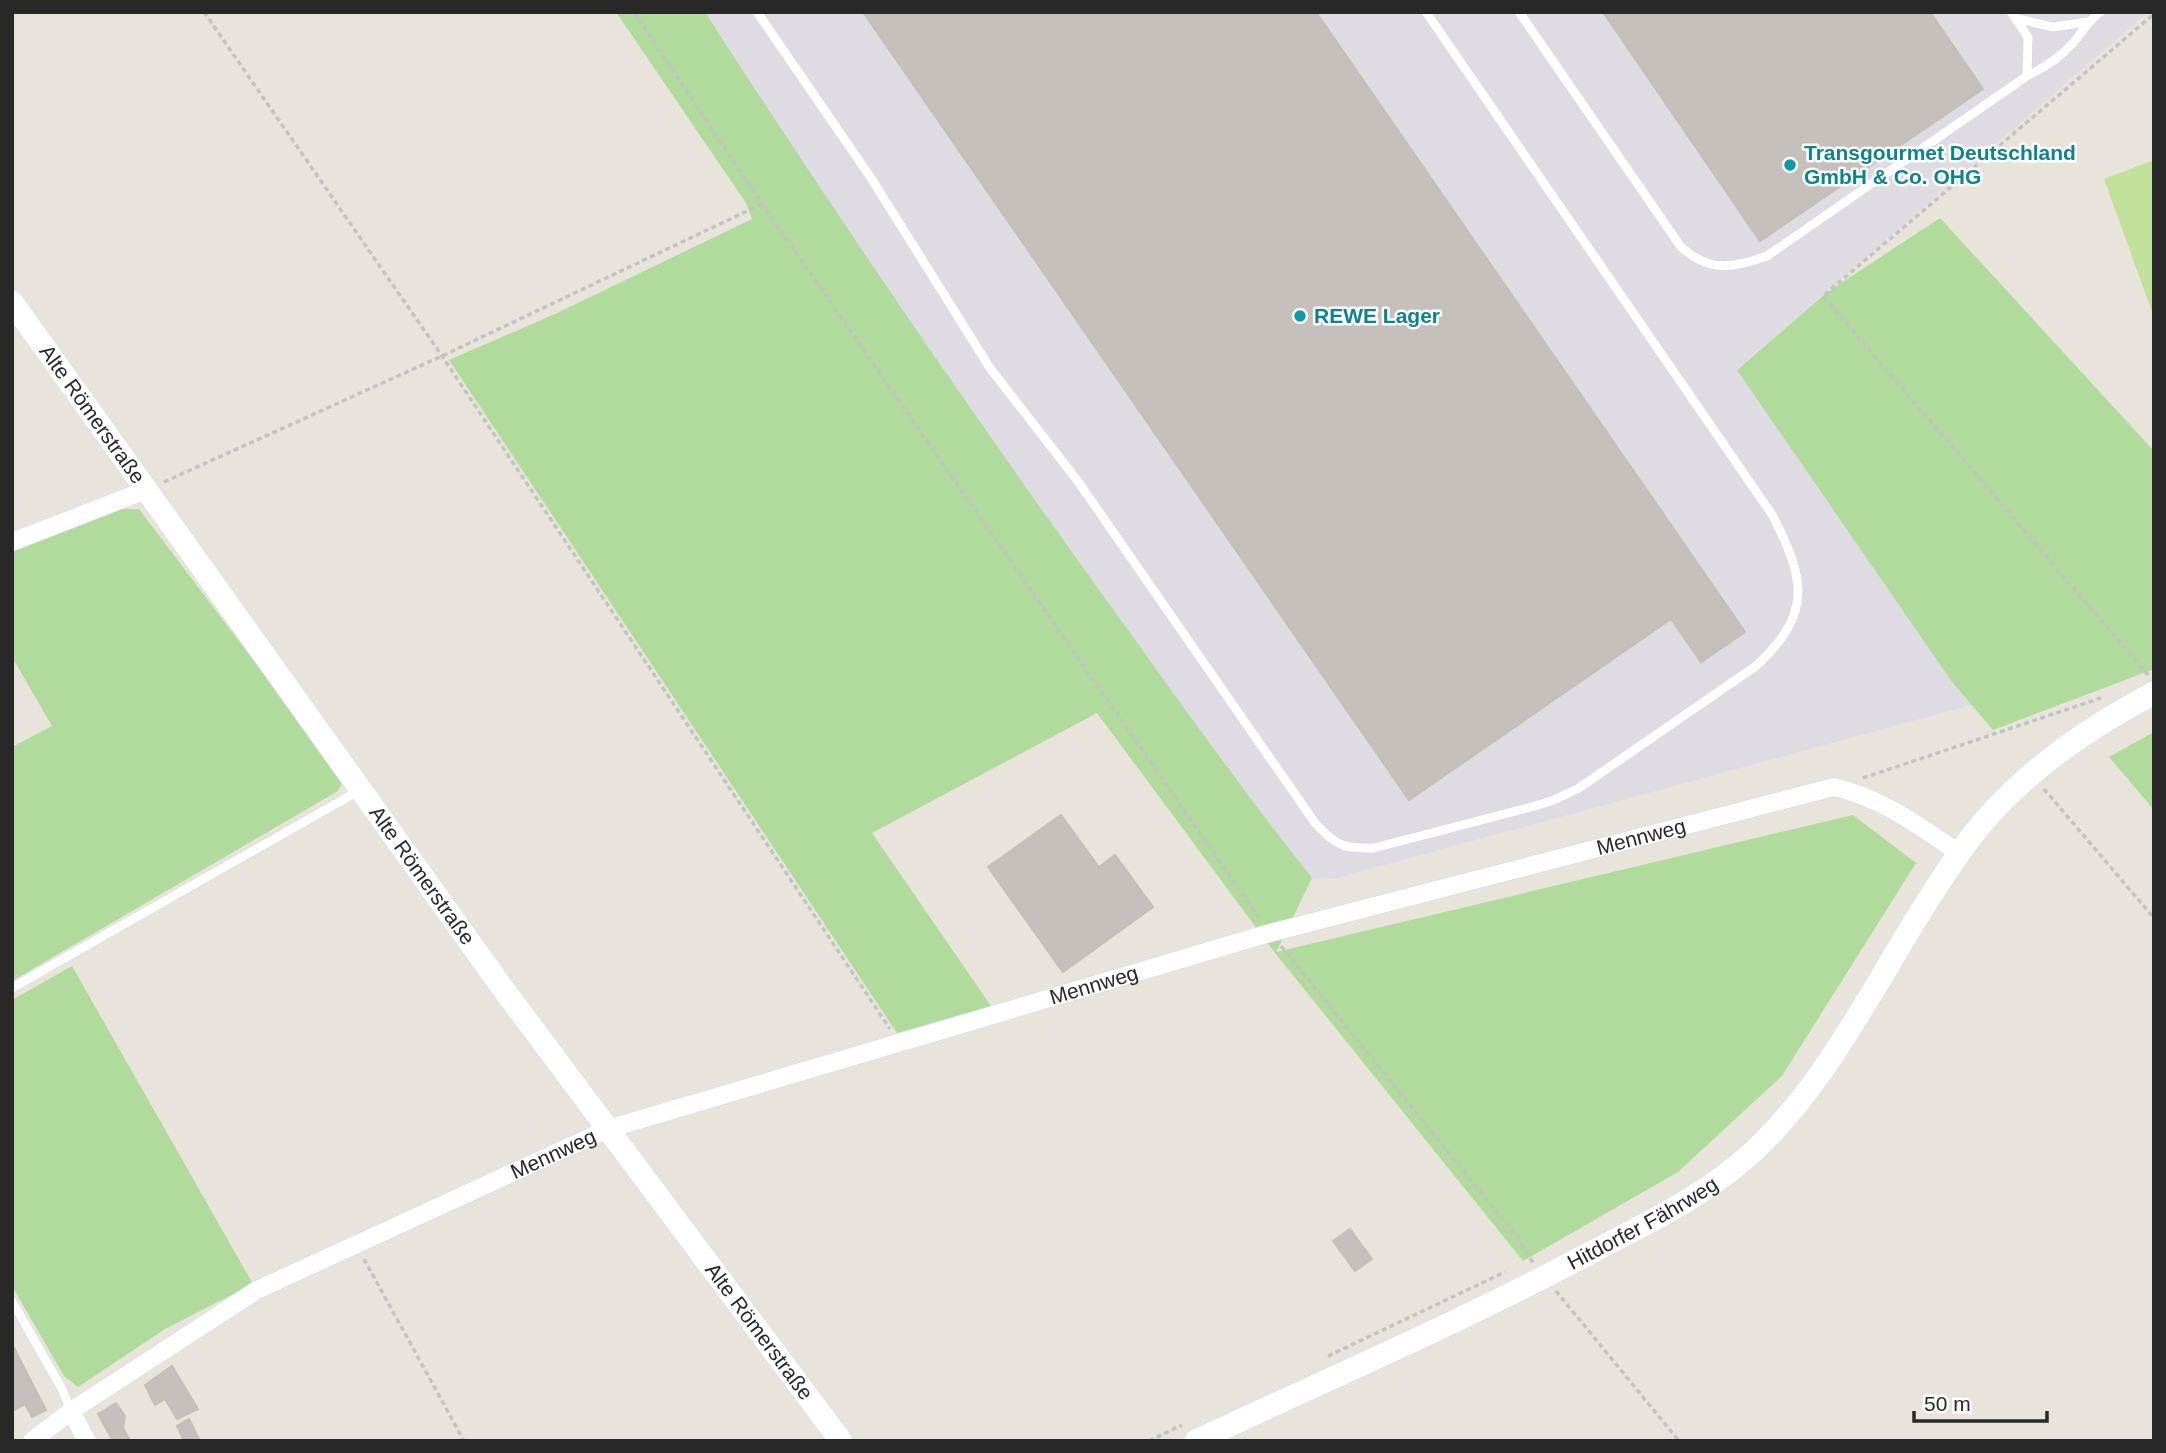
<svg xmlns="http://www.w3.org/2000/svg" width="2166" height="1453" font-family="Arial,sans-serif">
<style>
.industrial{fill:#dedbe2}
.green{fill:#b0db9d}
.pitch{fill:#c1e19a}
.building{fill:#c5c0bb;stroke:#c4bfb5;stroke-width:2}
.lines{fill:none;stroke-linecap:round;stroke-linejoin:round}
.service-casing{stroke:#d1d3e0;stroke-width:10}
.minor-casing{stroke:#d1d3e0;stroke-width:19}
.tertiary-casing{stroke:#d1d3e0;stroke-width:24}
.path{stroke:#c3c3c3;stroke-width:3.5;stroke-dasharray:5 3.5;stroke-linecap:butt}
.service{stroke:#fff;stroke-width:9}
.minor{stroke:#fff;stroke-width:18}
.tertiary{stroke:#fff;stroke-width:23}
.culture-dot{fill:#0f9aa8;stroke:#fff;stroke-width:2.5}
.labels{text-anchor:middle;stroke-width:5;stroke-linejoin:round;paint-order:stroke}
.culture-label{font-size:21px;font-weight:bold;fill:#0d838f;stroke:#fff;text-anchor:start}
.street-label{font-size:21px;fill:#282828;stroke:#fff}
</style>
<rect width="100%" height="100%" fill="#e9e4db"/>
<path class="industrial" d="M 705,12 L 2148,12 L 1737,369 L 1952,682 L 1971,705 L 1333,879 L 1305,877 L 963,400 L 797,154 Z"/>
<path class="green" d="M 616,12 L 705,12 C 831,208 962,399 1097,587 C 1168,685 1237,784 1312,878 L 1276,952 L 1853,815 L 1916,863 L 1782,1076 L 1678,1172 L 1523,1261 L 1275,953 L 1097,713 L 872,833 L 991,1006 L 897,1033 L 449,360 L 555,314 L 752,219 L 746,203 Z
M 1940,218 L 2154,451 L 2154,669 L 1993,730 L 1952,682 L 1737,370 L 1826,293 Z
M 119,509 L 139,509 L 344,780 L 338,791 L 12,981 L 12,747 L 52,726 L 12,657 L 12,550 Z
M 2154,732 L 2154,810 L 2109,757 Z
M 72,966 L 253,1284 L 165,1329 L 78,1387 L 64,1376 L 12,1286 L 12,1000 Z"/>
<path class="pitch" d="M 2154,160 L 2154,317 L 2104,179 Z"/>
<path class="building" d="M 863,12 L 1316,12 L 1745,632 L 1701,662 L 1671,619 L 1409,800 Z
M 1603,12 L 1930,12 L 1983,89 L 1760,241 Z
M 1061,815 L 1099,867 L 1115,855 L 1153,907 L 1063,972 L 988,867 Z
M 1350,1229 L 1372,1259 L 1355,1271 L 1333,1241 Z
M 12,1344 L 46,1410 L 32,1417 L 25,1404 L 12,1411 Z
M 172,1366 L 198,1409 L 177,1419 L 165,1399 L 155,1405 L 145,1385 Z
M 116,1403 L 125,1416 L 123,1428 L 130,1441 L 113,1441 L 98,1414 Z
M 189,1419 L 200,1441 L 184,1441 L 177,1426 Z"/>
<g class="lines">
<g class="service-casing">
<path id="service" d="M 757,12 L 871,178 L 990,368 L 1077,480 L 1315,823 C 1335,845 1343,849 1374,848 L 1535,806 L 1554,800 L 1579,788 L 1756,666 C 1813,613 1805,580 1773,516 L 1426,12
M 1519,12 L 1681,247 C 1710,273 1733,268 1767,256 L 2027,76 L 2028,37 L 2011,12
M 2015,18 L 2052,27 L 2087,22
M 2027,76 C 2044,68 2061,57 2074,42 C 2083,31 2088,21 2100,12
M 12,988 L 360,790
M 12,1301 L 62,1389 L 71,1411"/>
</g>
<g class="minor-casing">
<g id="minor">
<path d="M 12,542 L 146,490"/>
<path d="M 71,1411 L 87,1441"/>
<path id="s1" d="M 32,1441 L 71,1411 L 257,1290 L 608,1129 L 1270,933 L 1834,787 C 1882,798 1919,826 1959,853"/>
</g>
</g>
<g class="tertiary-casing">
<g id="tertiary">
<path id="s2" d="M 12,302 L 501,986 L 841,1441"/>
<path id="s3" d="M 1196,1441 C 1328,1379 1463,1321 1592,1252 C 1649,1222 1709,1194 1756,1149 C 1807,1101 1842,1042 1878,983 C 1903,940 1929,896 1958,855 C 2006,784 2078,733 2154,693"/>
</g>
</g>
<path class="path" d="M 204,12 L 442,356 L 890,1029
M 634,12 L 762,204 L 1259,918
M 164,482 L 442,356 L 762,204
M 2148,675 L 1823,296 L 2154,14
M 1863,778 L 2101,698
M 2044,789 L 2154,918
M 1281,946 L 1518,1238 L 1533,1263
M 364,1259 L 464,1441
M 1556,1291 L 1679,1441
M 1328,1356 L 1505,1272
M 1149,1441 L 1182,1425"/>
<use href="#service" class="service"/>
<use href="#minor" class="minor"/>
<use href="#tertiary" class="tertiary"/>
</g>
<g class="culture-dot">
<circle cx="1790" cy="165" r="7"/>
<circle cx="1300" cy="316" r="7"/>
</g>
<g class="labels">
<g class="culture-label">
<text x="1804" y="160">Transgourmet Deutschland<tspan x="1804" dy="24">GmbH &amp; Co. OHG</tspan></text>
<text x="1314" y="323">REWE Lager</text>
</g>
<g class="street-label">
<text dy="7" stroke="none"><textPath href="#s2" startOffset="138">Alte Römerstraße</textPath></text>
<text dy="7" stroke="none"><textPath href="#s1" startOffset="1731">Mennweg</textPath></text>
<text dy="7" stroke="none"><textPath href="#s2" startOffset="705">Alte Römerstraße</textPath></text>
<text dy="7" stroke="none"><textPath href="#s1" startOffset="1164">Mennweg</textPath></text>
<text dy="7" stroke="none"><textPath href="#s1" startOffset="597">Mennweg</textPath></text>
<text dy="7" stroke="none"><textPath href="#s3" startOffset="497">Hitdorfer Fährweg</textPath></text>
<text dy="7" stroke="none"><textPath href="#s2" startOffset="1272">Alte Römerstraße</textPath></text>
</g>
</g>
<rect width="2166" height="1453" fill="none" stroke="#282828" stroke-width="28"/>
<path d="M1914 1411v10h133v-10" fill="none" stroke="#282828" stroke-width="3.5"/>
<text x="1924" y="1411" font-size="21" fill="#282828" stroke="#ffffff" stroke-width="5" paint-order="stroke">50 m</text>
</svg>
